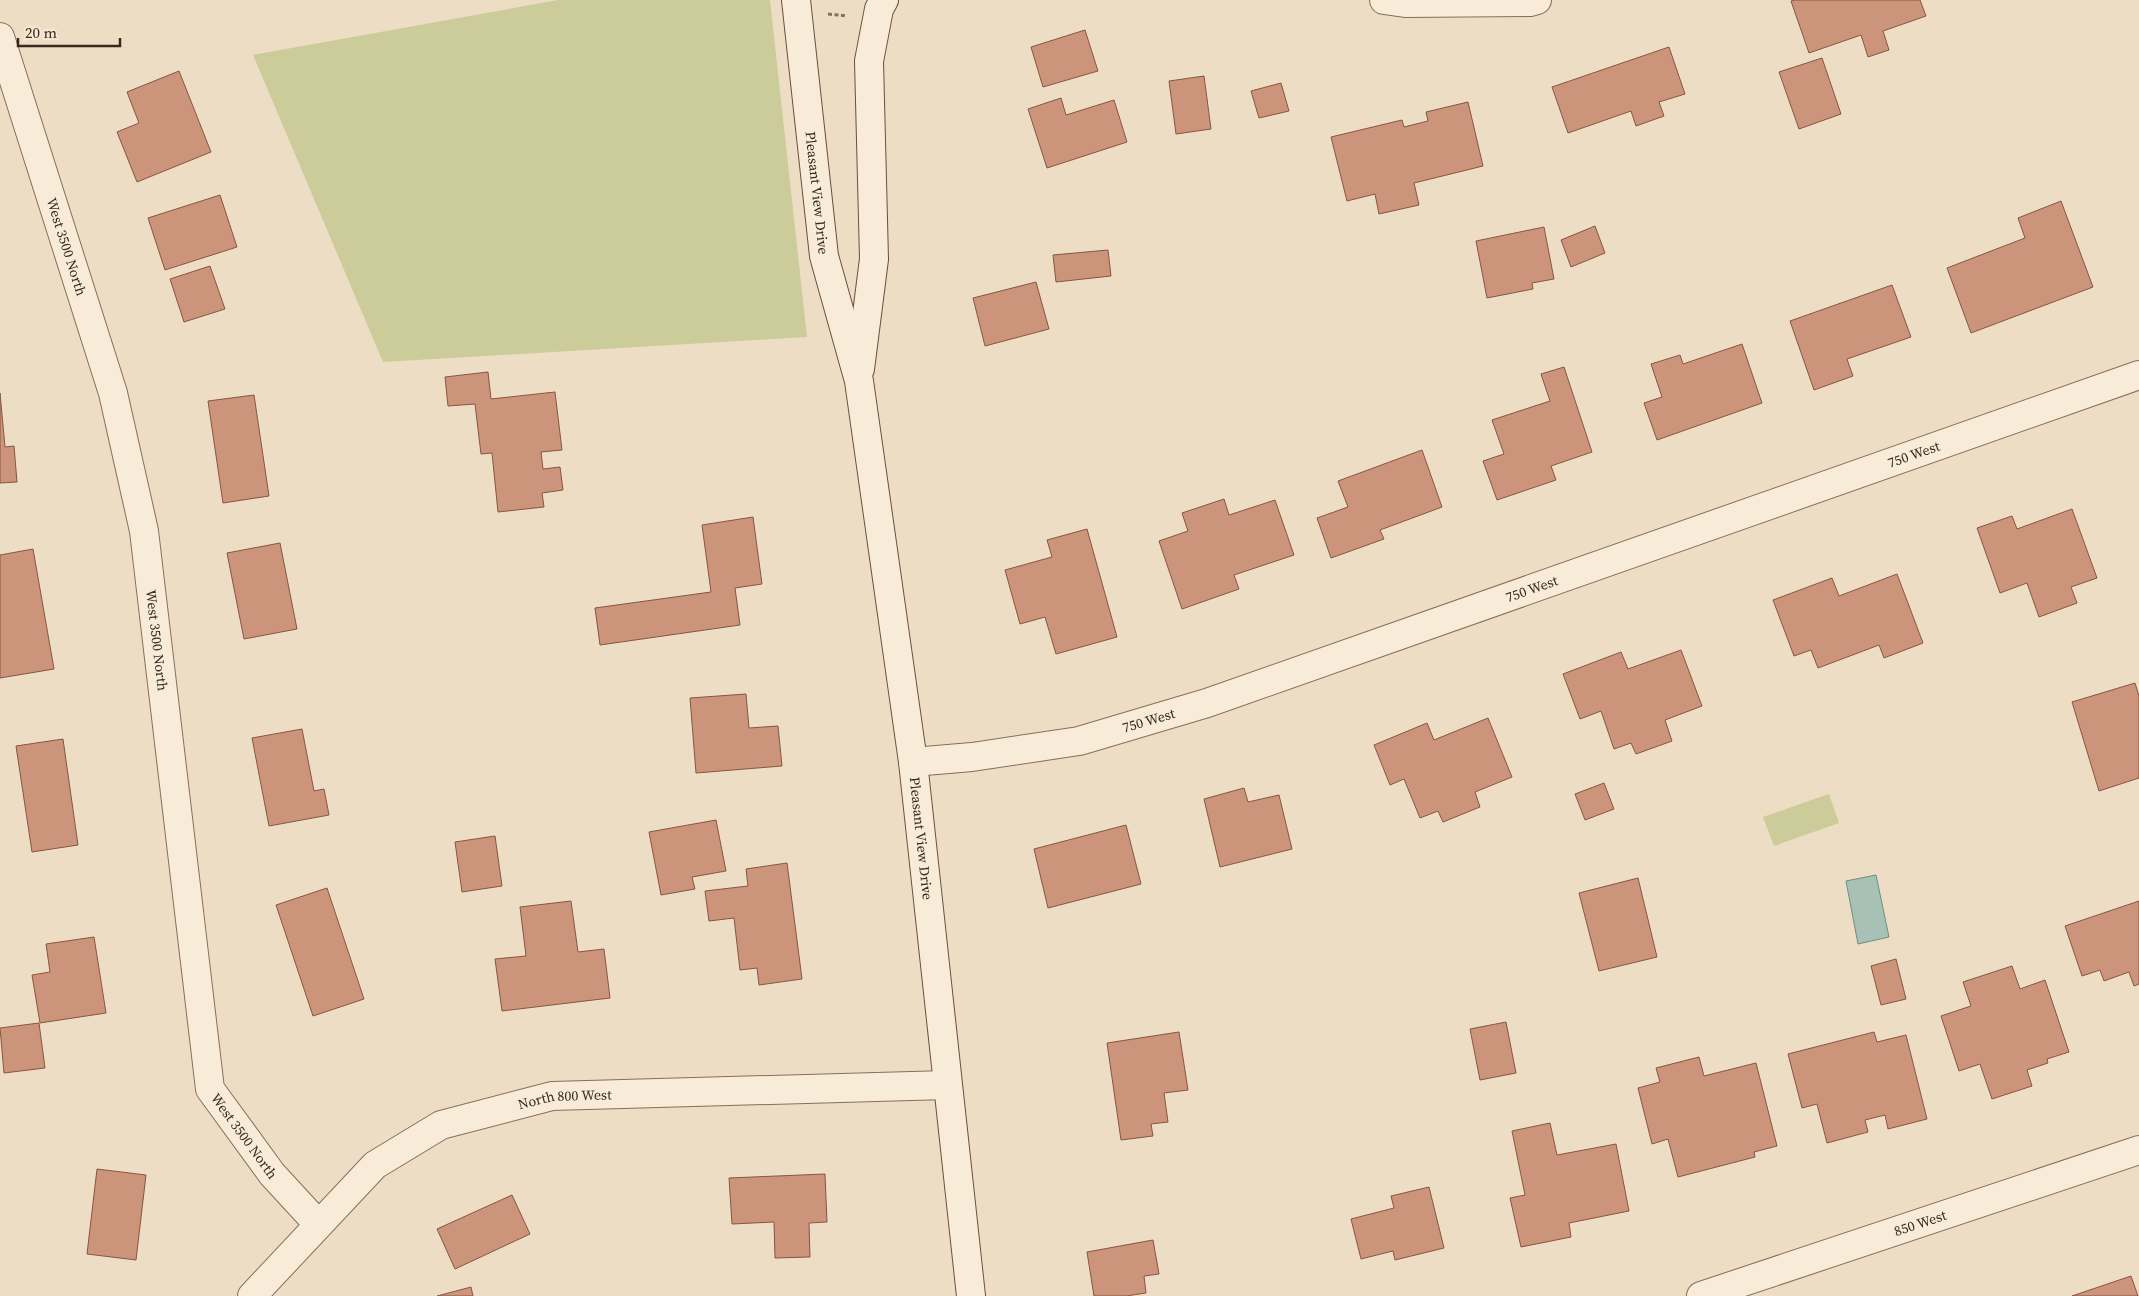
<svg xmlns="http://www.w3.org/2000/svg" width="2139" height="1296" font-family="'Source Serif 4',serif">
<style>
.green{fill:#cbcc99}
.water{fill:#a7c1b6;stroke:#6d8f83}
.building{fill:#cb947b;stroke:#875641}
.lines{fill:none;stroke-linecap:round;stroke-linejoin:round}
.minor-casing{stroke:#886e5b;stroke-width:30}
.secondary-casing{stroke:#6a503e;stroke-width:30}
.path{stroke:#886e5b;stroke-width:3;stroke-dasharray:4 2.5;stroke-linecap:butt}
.minor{stroke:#f8ebd8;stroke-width:28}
.secondary{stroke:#f8ebd8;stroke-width:28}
.labels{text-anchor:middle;stroke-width:4;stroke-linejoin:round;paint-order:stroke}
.street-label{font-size:14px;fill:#39291f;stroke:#f5e8d4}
</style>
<rect width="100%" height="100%" fill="#eeddc5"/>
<path class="green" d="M 558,0 L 770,0 L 807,337 L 383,362 L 253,55 Z
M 1829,794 L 1839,823 L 1774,846 L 1763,817 Z"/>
<path class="water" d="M 1876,875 L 1889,937 L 1858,944 L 1846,881 Z"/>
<path class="building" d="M 1795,0 L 1920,0 L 1926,16 L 1883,31 L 1889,50 L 1868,57 L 1861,35 L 1809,53 L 1791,1 Z
M 1085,30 L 1098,71 L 1043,87 L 1031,47 Z
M 1669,47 L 1685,94 L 1659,102 L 1664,116 L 1636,126 L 1631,111 L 1568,133 L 1552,87 Z
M 1822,58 L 1841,114 L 1799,129 L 1779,72 Z
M 179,71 L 211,152 L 137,182 L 117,132 L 139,123 L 127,92 Z
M 1204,76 L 1211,129 L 1176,134 L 1169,81 Z
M 1281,83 L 1289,111 L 1259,118 L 1251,91 Z
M 1061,98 L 1066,115 L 1114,100 L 1127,142 L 1047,168 L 1028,109 Z
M 1468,102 L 1483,166 L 1414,183 L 1419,205 L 1379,214 L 1375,194 L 1347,201 L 1331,137 L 1402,120 L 1404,127 L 1428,121 L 1426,112 Z
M 220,195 L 237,247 L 165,270 L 148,218 Z
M 2061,201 L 2093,287 L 1971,333 L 1947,268 L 2025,238 L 2018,218 Z
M 1595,226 L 1605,253 L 1571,267 L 1561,240 Z
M 1544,227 L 1554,279 L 1532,283 L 1533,289 L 1487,298 L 1476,241 Z
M 1108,250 L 1111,276 L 1056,282 L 1053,255 Z
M 210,266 L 225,309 L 184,322 L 170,279 Z
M 1036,282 L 1049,329 L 985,346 L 973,298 Z
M 1892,285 L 1911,337 L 1847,359 L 1853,376 L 1814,390 L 1790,321 Z
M 1742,344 L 1762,403 L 1657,440 L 1644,403 L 1662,397 L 1651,364 L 1680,355 L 1683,364 Z
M 1564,367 L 1592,452 L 1551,466 L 1556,480 L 1497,500 L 1483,461 L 1504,454 L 1492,420 L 1550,401 L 1541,374 Z
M 488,372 L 491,399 L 555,392 L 562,450 L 541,452 L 543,469 L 560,467 L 563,490 L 542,493 L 544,507 L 498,512 L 492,453 L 481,454 L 475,404 L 448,406 L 445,377 Z
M 0,393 L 5,447 L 14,446 L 17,482 L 0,483 Z
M 254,395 L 269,496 L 223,503 L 208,401 Z
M 1422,450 L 1442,507 L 1380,530 L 1384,539 L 1331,558 L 1317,518 L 1348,507 L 1338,481 Z
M 1224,499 L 1229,515 L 1275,500 L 1294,555 L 1234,575 L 1239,589 L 1182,609 L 1159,541 L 1188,531 L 1182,513 Z
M 2072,509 L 2097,578 L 2071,587 L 2077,603 L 2039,617 L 2027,583 L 2000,593 L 1977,528 L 2012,516 L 2017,529 Z
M 753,517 L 762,584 L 735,588 L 740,625 L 600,645 L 595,608 L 711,592 L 702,525 Z
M 1087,529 L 1117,637 L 1056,654 L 1045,617 L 1020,624 L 1005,570 L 1052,557 L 1047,540 Z
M 280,543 L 297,629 L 244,639 L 227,553 Z
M 33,549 L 54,669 L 0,678 L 0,555 Z
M 1897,574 L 1923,643 L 1884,658 L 1879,645 L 1818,668 L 1811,650 L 1794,656 L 1773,600 L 1832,578 L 1839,596 Z
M 1681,650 L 1702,706 L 1665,720 L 1672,741 L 1636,754 L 1631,743 L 1614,749 L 1601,711 L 1580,719 L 1563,674 L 1621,652 L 1628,669 Z
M 2135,683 L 2139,696 L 2139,778 L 2099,791 L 2072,702 Z
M 746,694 L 749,728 L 778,726 L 782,766 L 696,773 L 690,698 Z
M 1488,718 L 1512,777 L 1475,792 L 1480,807 L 1443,822 L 1438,811 L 1420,818 L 1404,779 L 1390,785 L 1374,745 L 1427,723 L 1434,740 Z
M 302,729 L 314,791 L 324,789 L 329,815 L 269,826 L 252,738 Z
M 63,739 L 78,845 L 32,852 L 16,746 Z
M 1604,783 L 1614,809 L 1585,820 L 1575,794 Z
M 1244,788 L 1248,802 L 1279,795 L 1292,849 L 1220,867 L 1204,799 Z
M 716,820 L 726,871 L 692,877 L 695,889 L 661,895 L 649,832 Z
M 1126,825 L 1141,884 L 1048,908 L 1034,849 Z
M 495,836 L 502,886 L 462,892 L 455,842 Z
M 787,863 L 802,979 L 759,985 L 757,968 L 740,970 L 734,918 L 709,921 L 705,891 L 748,886 L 746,869 Z
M 1638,878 L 1657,957 L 1599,971 L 1579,893 Z
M 327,888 L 364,999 L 313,1016 L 276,905 Z
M 571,901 L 578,952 L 604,949 L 610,998 L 502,1011 L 495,959 L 526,956 L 520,907 Z
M 2139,901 L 2139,984 L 2134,986 L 2129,972 L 2104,981 L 2100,970 L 2082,976 L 2065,926 Z
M 94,937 L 106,1013 L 40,1023 L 32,975 L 50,972 L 46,944 Z
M 1896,959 L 1906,999 L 1881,1005 L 1871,966 Z
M 2012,966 L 2020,989 L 2045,980 L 2069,1052 L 2047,1059 L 2048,1063 L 2027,1070 L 2032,1086 L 1992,1099 L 1980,1064 L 1959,1071 L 1941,1016 L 1971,1006 L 1963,982 Z
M 1506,1022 L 1516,1073 L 1480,1080 L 1470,1029 Z
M 39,1023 L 45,1068 L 4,1073 L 0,1028 Z
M 1179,1032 L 1188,1090 L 1164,1093 L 1168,1122 L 1151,1124 L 1153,1136 L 1121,1140 L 1107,1043 Z
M 1874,1032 L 1877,1042 L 1906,1035 L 1927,1119 L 1888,1129 L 1885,1115 L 1865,1120 L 1868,1132 L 1827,1143 L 1817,1104 L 1802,1108 L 1788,1054 Z
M 1699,1057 L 1704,1076 L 1756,1063 L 1777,1146 L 1754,1152 L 1755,1157 L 1678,1177 L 1668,1139 L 1652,1144 L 1638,1088 L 1660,1082 L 1656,1068 Z
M 1550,1123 L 1557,1155 L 1616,1144 L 1629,1211 L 1569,1223 L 1571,1237 L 1521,1247 L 1510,1198 L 1525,1195 L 1512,1131 Z
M 97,1169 L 146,1175 L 136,1260 L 87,1254 Z
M 825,1174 L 827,1222 L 809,1223 L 810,1257 L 775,1258 L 774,1222 L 732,1224 L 729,1178 Z
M 1429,1187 L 1444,1248 L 1395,1260 L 1393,1251 L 1361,1259 L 1351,1219 L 1394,1208 L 1391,1196 Z
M 512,1195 L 530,1234 L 455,1269 L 437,1229 Z
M 1153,1240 L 1159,1274 L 1144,1276 L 1146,1293 L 1126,1296 L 1094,1296 L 1087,1252 Z
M 2131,1276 L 2138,1296 L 2072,1296 Z
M 471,1287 L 473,1296 L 437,1296 Z"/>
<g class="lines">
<g class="minor-casing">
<g id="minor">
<path d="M 1384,0 L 1405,3 L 1530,2 L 1537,0"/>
<path id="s1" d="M 0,37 L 113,393 L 144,531 L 210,1089 L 272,1174 L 318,1224"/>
<path id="s2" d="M 913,762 L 972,757 L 1079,741 L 1207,703 L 2139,375"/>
<path id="s3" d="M 252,1296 L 375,1165 L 441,1125 L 552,1096 L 947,1085"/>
<path id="s4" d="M 1701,1296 L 2139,1150"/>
</g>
</g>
<g class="secondary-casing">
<g id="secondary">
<path id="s5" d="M 796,0 L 824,256 L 859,381 L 913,762 L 971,1296"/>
<path d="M 860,369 L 874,259 L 869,61 L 879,9 L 884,0"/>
</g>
</g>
<path class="path" d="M 828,14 L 847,16"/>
<use href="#minor" class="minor"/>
<use href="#secondary" class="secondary"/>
</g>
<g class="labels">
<g class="street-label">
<text dy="5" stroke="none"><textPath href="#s5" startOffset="194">Pleasant View Drive</textPath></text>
<text dy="5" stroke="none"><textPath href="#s1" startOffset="220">West 3500 North</textPath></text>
<text dy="5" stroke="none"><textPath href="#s2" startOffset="1050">750 West</textPath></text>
<text dy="5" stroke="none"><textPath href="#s2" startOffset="645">750 West</textPath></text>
<text dy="5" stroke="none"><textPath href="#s1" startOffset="625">West 3500 North</textPath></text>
<text dy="5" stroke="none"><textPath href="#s2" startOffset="240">750 West</textPath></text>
<text dy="5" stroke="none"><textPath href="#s5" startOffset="849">Pleasant View Drive</textPath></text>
<text dy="5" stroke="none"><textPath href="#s3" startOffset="384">North 800 West</textPath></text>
<text dy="5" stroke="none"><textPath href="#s1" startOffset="1135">West 3500 North</textPath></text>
<text dy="5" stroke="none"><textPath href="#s4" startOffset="231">850 West</textPath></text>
</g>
</g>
<path d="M18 38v8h102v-8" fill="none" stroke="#39291f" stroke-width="2.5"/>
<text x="25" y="38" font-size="15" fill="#39291f" stroke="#f5e8d4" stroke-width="4" paint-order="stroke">20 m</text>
</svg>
